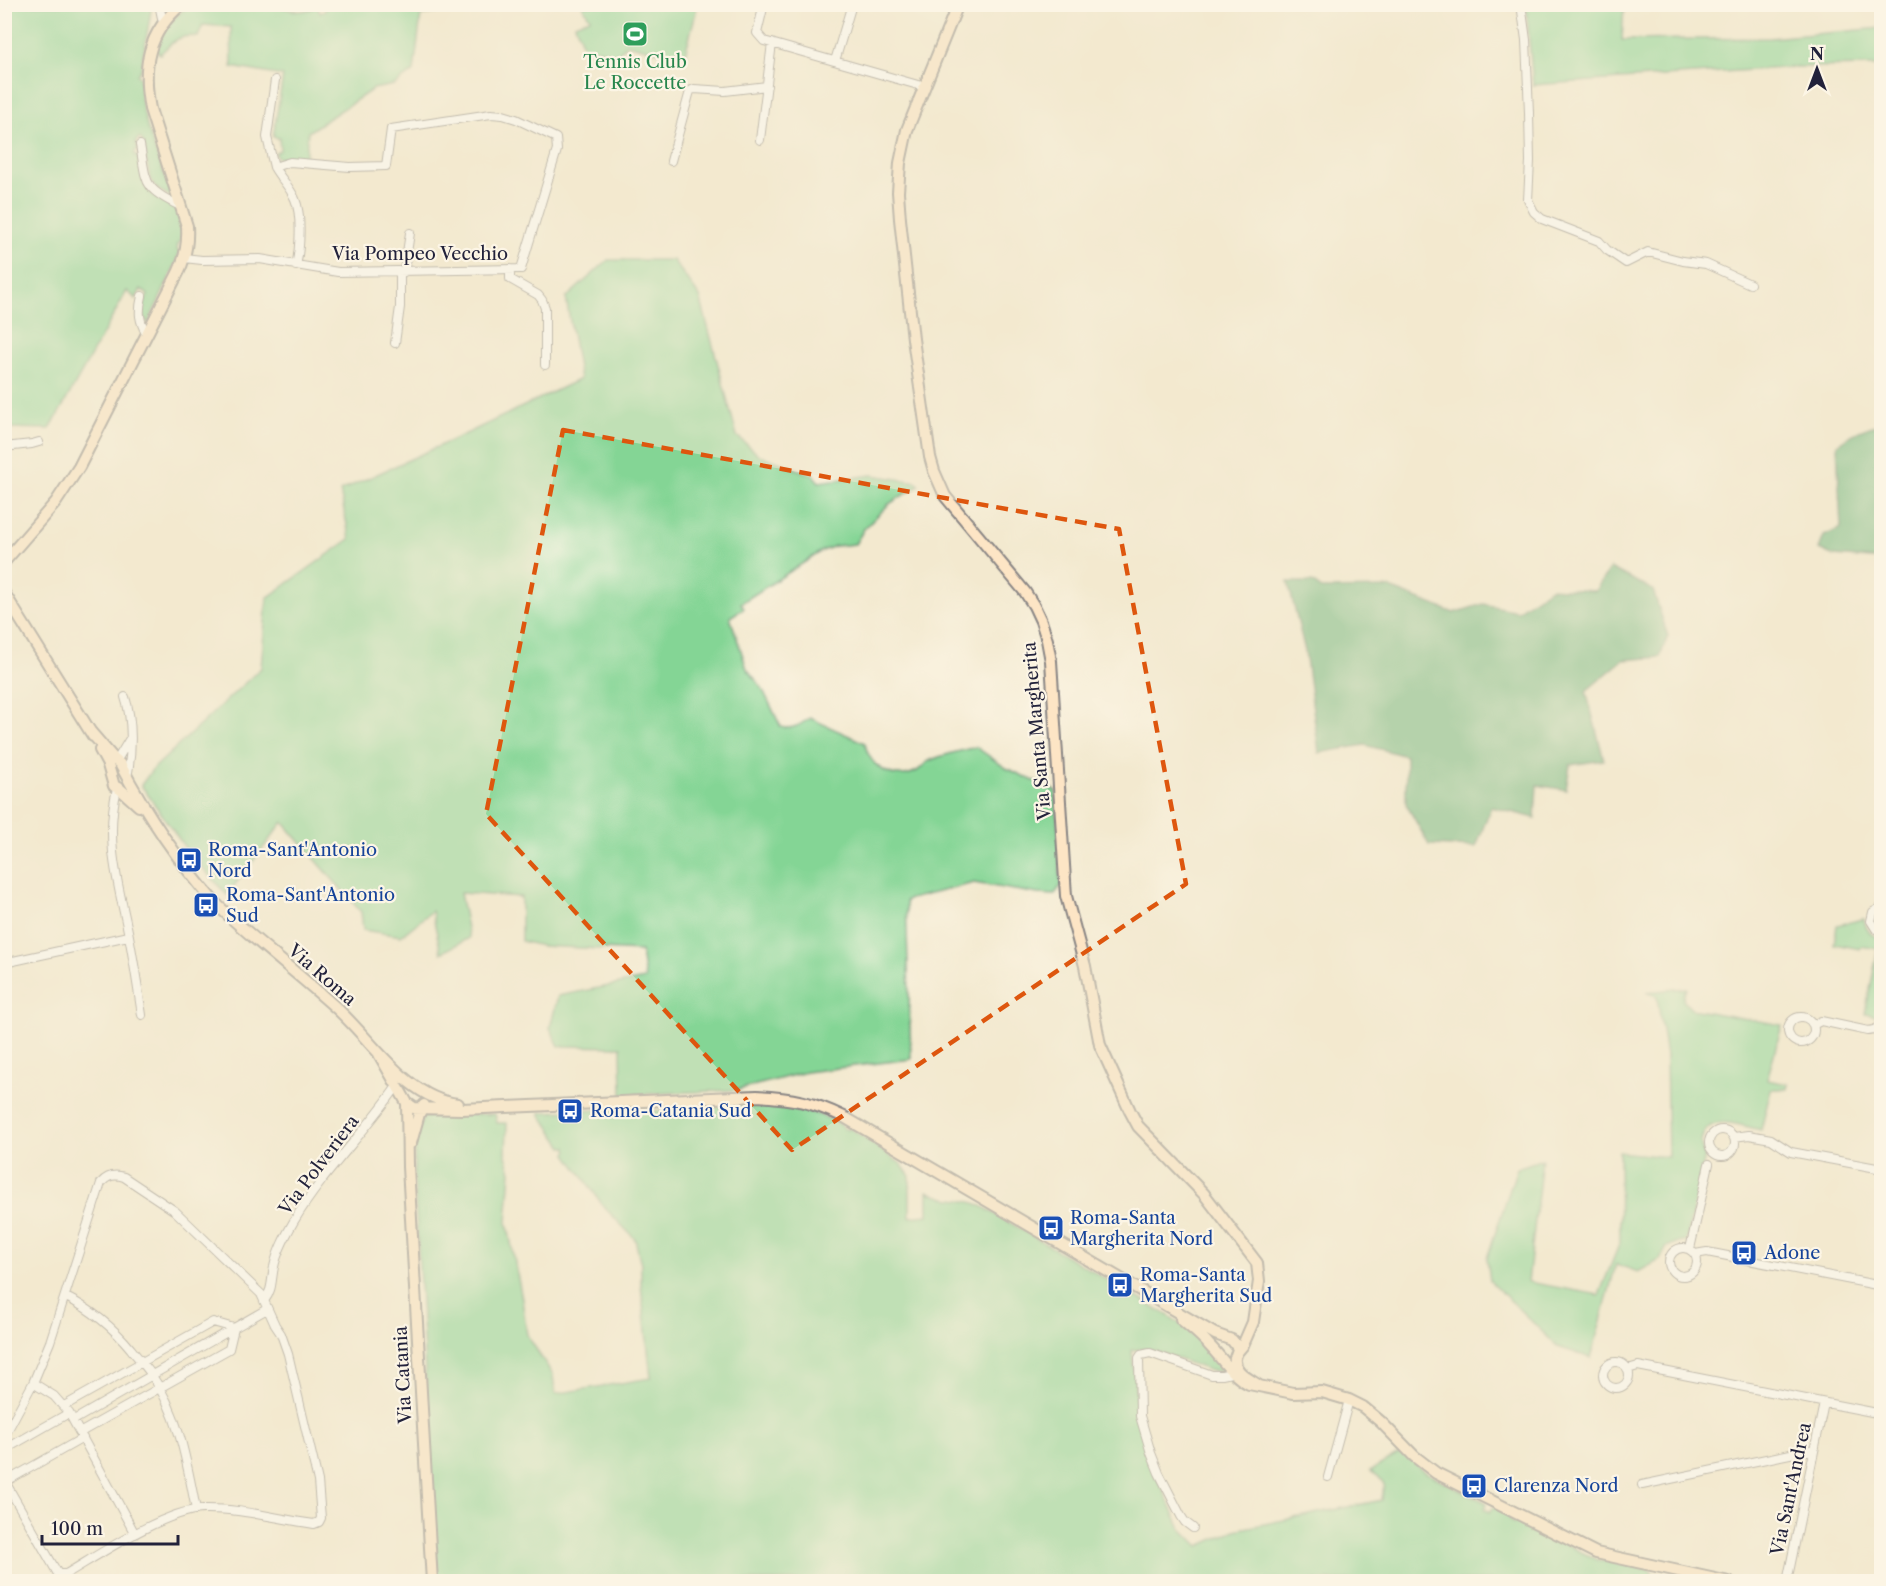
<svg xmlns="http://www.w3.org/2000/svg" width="1886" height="1586" font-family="'Libre Caslon Text',serif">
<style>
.green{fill:#84d595;stroke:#537c68;stroke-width:1.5}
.forest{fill:#6bb67e;stroke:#466c5c;stroke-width:1.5}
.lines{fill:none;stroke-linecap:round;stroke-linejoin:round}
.street-casing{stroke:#8a8685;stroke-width:10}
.secondary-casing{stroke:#8a8685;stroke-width:14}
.street{stroke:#fff;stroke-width:8}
.secondary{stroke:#fde5c5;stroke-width:10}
.marked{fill:none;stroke:#de560e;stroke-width:4.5;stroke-dasharray:12 8;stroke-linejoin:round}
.labels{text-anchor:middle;stroke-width:4.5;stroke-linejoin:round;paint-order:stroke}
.leisure-label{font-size:18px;fill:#27864d;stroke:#fcf5e5}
.street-label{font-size:18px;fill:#22223b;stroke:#fcf5e5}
.transit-label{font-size:18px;fill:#164399;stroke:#fcf5e5;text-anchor:start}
</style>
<rect width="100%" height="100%" fill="#fcf5e5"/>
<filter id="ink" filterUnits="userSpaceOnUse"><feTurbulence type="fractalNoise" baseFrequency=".0167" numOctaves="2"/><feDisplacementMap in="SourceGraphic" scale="12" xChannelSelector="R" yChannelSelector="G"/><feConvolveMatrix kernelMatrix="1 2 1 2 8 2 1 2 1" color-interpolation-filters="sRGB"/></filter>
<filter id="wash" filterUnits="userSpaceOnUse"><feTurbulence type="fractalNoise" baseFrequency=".008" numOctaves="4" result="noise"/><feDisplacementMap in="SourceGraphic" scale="24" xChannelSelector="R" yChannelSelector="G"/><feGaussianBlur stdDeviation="1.35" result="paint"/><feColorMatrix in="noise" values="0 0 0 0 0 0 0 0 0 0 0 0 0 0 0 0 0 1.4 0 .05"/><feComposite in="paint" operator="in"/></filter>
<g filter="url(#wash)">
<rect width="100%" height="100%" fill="#f3e9cf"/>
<path class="green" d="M 443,4 L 451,11 L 421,15 L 414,71 L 394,85 L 373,89 L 308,132 L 305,160 L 281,159 L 277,157 L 275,153 L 280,150 L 279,138 L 273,137 L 283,76 L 232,67 L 231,27 L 203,25 L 198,37 C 178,34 174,41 160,54 L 155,49 C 163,32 175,10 194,5 C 206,2 223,5 236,5 C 248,5 261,3 273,5 C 289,9 302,15 317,6 L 320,13 L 325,11 L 326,5 Z
M 5,5 L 152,5 L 141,69 L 137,75 L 140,78 C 139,119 160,160 173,198 L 157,189 L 150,179 L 143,141 L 139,138 L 136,141 L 138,151 L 135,151 L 135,156 L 138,156 C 144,188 146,195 177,209 L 182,230 L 181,241 L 178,244 L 177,250 L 180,251 L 176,264 L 148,324 C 141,313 142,306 148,295 L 141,289 L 136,299 L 127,291 L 50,429 L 6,428 L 5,426 Z
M 582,5 L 696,5 L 696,12 L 684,58 L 627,44 L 617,55 L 601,50 L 584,49 L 575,24 L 590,18 Z
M 1526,5 L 1624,5 L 1622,40 L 1770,38 L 1881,28 L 1881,66 L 1796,67 L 1533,85 Z
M 608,260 L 673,260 L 700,297 L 737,436 L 759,455 L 813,475 L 819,482 L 872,475 L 917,482 L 919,485 L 889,504 L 864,529 L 855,544 L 835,546 L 822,551 L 741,603 L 744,608 L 730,617 L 747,669 L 762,688 L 781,727 C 792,730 800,725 810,718 L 865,743 C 869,767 894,783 917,771 C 922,768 925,762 931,760 C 945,754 961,751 976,747 L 1006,768 L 1056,791 L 1061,886 L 1054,895 L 1038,894 L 974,883 L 906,900 L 911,1059 L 806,1072 L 737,1090 L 622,1095 L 621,1047 L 559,1046 L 550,1028 L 558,996 L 645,979 L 641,951 L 541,946 L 521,941 L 521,897 L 460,893 L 469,938 L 441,953 L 432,911 L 401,936 L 363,930 L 361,912 L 283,822 L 227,895 L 186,849 L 141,785 L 152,770 L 261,668 L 267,598 L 350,539 L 340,491 L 470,432 L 580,379 L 566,298 Z
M 1864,919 C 1866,930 1871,937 1881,938 L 1881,1017 L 1865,1014 L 1878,949 L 1861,946 L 1860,949 L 1834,944 L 1837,925 Z
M 1687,988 L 1684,993 L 1683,1000 L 1691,1009 L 1782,1025 L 1767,1080 L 1788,1084 L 1787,1089 L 1771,1089 L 1761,1130 C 1744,1127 1715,1114 1704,1133 C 1699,1141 1701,1149 1705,1156 L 1686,1242 L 1678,1242 L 1667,1247 L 1660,1260 L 1638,1272 L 1616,1264 L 1591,1358 L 1558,1347 L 1490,1281 L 1487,1258 L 1517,1168 L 1542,1159 L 1528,1282 L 1599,1295 L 1620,1242 L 1619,1152 L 1668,1157 L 1666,1056 L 1657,996 L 1646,992 Z
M 769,1104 C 796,1107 818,1112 842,1125 L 843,1128 L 848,1130 L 850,1128 L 901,1164 L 910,1176 L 910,1217 L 928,1215 L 928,1191 C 946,1202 959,1197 978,1204 L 1169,1316 L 1187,1329 L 1227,1371 L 1211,1371 L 1153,1350 L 1145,1349 L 1132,1350 L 1138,1418 L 1148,1458 L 1181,1528 L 1199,1546 L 1235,1530 L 1382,1500 L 1384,1484 L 1378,1476 L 1370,1471 L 1402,1452 L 1425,1472 L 1487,1503 L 1485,1509 L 1490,1512 L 1494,1507 L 1511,1516 L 1509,1520 L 1513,1523 L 1519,1520 L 1595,1559 L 1650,1570 L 1654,1576 L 1672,1581 L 437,1581 L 414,1178 C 414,1153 414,1139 424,1115 L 495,1114 L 497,1123 L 507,1123 L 506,1156 L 511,1171 L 507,1222 L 522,1299 L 527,1335 L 553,1375 L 555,1394 L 651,1378 L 641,1285 L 641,1264 L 635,1239 L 604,1207 L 567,1154 L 568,1152 L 567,1147 L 563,1147 L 541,1115 L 541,1112 L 602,1110 L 654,1111 Z"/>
<path class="forest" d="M 1881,424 L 1881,560 L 1834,556 L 1819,549 L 1824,536 L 1841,528 L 1837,444 C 1851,434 1865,427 1881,424 Z
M 1610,568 L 1653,590 L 1668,636 L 1660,657 L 1623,660 L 1586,691 L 1604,760 L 1570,765 L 1566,790 L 1537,785 L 1535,818 L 1491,807 L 1476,847 L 1429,845 L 1406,804 L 1406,756 L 1365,745 L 1319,753 L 1305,651 L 1288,582 L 1312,582 L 1322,589 L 1390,588 L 1454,613 L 1483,604 L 1517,611 L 1550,588 L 1595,591 Z"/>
</g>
<g filter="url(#ink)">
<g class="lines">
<g class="street-casing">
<path id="street" d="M 159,4 L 163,23
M 764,4 L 757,33 L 764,41 L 925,87
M 1521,4 L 1526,40 L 1529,113 L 1530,161 L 1528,200 L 1534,212 L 1542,219 L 1599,241 L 1607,250 L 1626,263 L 1648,252 L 1683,261 L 1706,264 L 1750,284
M 835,61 L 852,4
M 760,140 L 772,43
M 140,145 C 147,183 142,188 180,206
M 671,161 L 690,91 L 694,89 L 725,91 L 767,86
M 274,167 L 267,137 L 275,80
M 184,258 L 202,260 L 260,259 L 338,272 L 521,269 L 557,150 L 556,138 L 516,119 L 503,115 L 491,114 L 391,129 L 386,166 L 350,167 L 290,162 L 274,167 C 280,178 290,187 295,199 C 302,215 300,249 296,266
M 510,269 L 510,279 L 538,295 L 542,300 L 545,308 L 545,365
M 404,272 L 410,233
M 142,296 C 138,312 139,321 147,335
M 395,343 L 400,307 L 400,272
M 4,447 L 32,444 L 39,442
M 125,697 C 133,721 132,753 127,778
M 117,760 L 129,740
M 117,789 C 104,841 119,886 129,936 C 134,962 138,989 142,1015
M 1882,907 L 1873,912 L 1871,921 L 1876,929 L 1882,931
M 4,963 L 128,936
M1788 1030a13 13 0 1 1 26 0a13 13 0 1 1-26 0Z
M 1813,1025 L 1821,1021 L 1868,1031 L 1874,1030 L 1882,1025
M1709 1143a13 13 0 1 1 26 0a13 13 0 1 1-26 0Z
M 1734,1137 L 1749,1135 L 1771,1139 L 1791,1152 L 1882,1169
M1669 1262a14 14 0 1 1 28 0a14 14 0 1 1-28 0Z
M 1690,1249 L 1709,1164
M 1695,1254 L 1707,1252 L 1882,1286
M 66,1297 C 92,1310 112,1326 131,1349 C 137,1357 145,1365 151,1374 C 179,1414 187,1463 196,1510
M 264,1301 C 273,1290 271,1280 274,1267 C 277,1251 286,1235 294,1221 C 323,1172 365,1133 397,1086
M1603 1375a13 13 0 1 1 26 0a13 13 0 1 1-26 0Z
M 1628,1369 L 1638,1366 L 1882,1414
M 33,1383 L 54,1396 L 69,1413 L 135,1534
M 64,1406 L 213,1322 L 234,1328 L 229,1349 L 81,1432
M 74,1420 L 267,1309
M 4,1437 L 33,1383 L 50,1342 L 101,1183 C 108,1175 115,1174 124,1177 L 175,1211 L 261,1294 L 275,1325 L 281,1334 L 288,1354 L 318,1481 L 321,1518 L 319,1522 L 314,1524 C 277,1519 240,1508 203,1509 C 164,1511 100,1554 66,1574 L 58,1574 L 4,1480
M 4,1450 L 69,1413
M 1328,1477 L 1349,1400
M 5,1482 L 83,1438
M 1642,1485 L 1814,1449
M 1193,1528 L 1185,1522 L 1181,1516 L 1159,1473 L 1151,1453 L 1140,1416 L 1139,1358 L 1141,1355 L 1150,1353 L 1212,1375 L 1222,1375 L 1231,1373
M 1787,1582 L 1824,1403"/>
</g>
<g class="secondary-casing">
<path id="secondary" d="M 958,4 L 907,130 L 900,163 L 898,192 L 900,219 L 913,339 L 930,457 L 934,471 L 945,496 L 1025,592 L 1034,606 L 1041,621 L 1047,640 L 1051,661 L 1066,896 L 1085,966 L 1100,1045 L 1130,1111 L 1138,1126 L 1204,1194 L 1257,1263 L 1259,1281 L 1253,1322 L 1243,1345 L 1238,1351
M 4,562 L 56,502 L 79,467 L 179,271 C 186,256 188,242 187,226 L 150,109 C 142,67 147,33 182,4
M 4,593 L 93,736
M 89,730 L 114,759 L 120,764 C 146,813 178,861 215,903 C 253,939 295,971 334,1006 C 371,1038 406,1099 458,1104
M 100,750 L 108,765 L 114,786 L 120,789 L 139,806
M 379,1054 L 407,1103 L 414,1108 L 462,1109 L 757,1096 C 792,1098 813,1102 844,1117 L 1215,1334 L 1232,1340 L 1238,1348 C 1238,1351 1236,1354 1235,1358 C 1233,1372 1249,1379 1258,1385
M 407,1103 L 408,1167 L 432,1582
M 411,1143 L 419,1114 L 424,1105
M 1181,1319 C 1191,1328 1201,1335 1209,1345 C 1223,1359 1231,1375 1249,1384 L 1293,1393 L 1322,1392 L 1349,1400 L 1363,1407 L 1381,1422 L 1414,1456 L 1436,1473 L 1596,1553 L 1729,1582"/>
</g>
<use href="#street" class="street"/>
<use href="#secondary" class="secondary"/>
</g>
</g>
<path d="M0 0H1886V1586H0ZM 563,430 L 1119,529 L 1186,884 L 792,1150 L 486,814 Z" fill="#f3e9cf" fill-opacity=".55" fill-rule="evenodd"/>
<path class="marked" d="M 563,430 L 1119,529 L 1186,884 L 792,1150 L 486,814 Z"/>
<defs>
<g id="stadium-square" transform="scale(1.35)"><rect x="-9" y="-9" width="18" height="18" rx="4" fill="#2e9e5b" stroke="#fcf5e5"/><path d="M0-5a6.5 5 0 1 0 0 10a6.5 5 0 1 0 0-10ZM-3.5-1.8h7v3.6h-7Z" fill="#fff"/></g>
<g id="bus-square" transform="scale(1.35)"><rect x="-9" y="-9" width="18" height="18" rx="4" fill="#1a4fb4" stroke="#fcf5e5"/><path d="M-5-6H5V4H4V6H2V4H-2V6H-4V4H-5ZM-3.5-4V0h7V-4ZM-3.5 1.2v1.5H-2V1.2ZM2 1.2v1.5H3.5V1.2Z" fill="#fff"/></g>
</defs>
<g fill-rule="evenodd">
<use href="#stadium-square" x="635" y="34"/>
<use href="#bus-square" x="189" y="860"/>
<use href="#bus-square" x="206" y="905"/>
<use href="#bus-square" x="570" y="1111"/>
<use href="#bus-square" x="1051" y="1228"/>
<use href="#bus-square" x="1744" y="1253"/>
<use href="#bus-square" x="1120" y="1285"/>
<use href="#bus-square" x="1474" y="1486"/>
</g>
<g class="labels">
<g class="leisure-label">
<text x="635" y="68">Tennis Club<tspan x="635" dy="21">Le Roccette</tspan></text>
</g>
<g class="street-label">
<text x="420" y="260">Via Pompeo Vecchio</text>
<text transform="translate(1037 731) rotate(-95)" y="6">Via Santa Margherita</text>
<text transform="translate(322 975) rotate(41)" y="6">Via Roma</text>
<text transform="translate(319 1165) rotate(-53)" y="6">Via Polveriera</text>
<text transform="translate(403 1375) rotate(-93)" y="6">Via Catania</text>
<text transform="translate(1791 1489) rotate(-78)" y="6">Via Sant'Andrea</text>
</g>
<g class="transit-label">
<text x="208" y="856">Roma-Sant'Antonio<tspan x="208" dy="21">Nord</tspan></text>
<text x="226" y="901">Roma-Sant'Antonio<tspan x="226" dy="21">Sud</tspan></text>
<text x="590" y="1117">Roma-Catania Sud</text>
<text x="1070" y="1224">Roma-Santa<tspan x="1070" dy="21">Margherita Nord</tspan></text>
<text x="1764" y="1259">Adone</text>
<text x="1140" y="1281">Roma-Santa<tspan x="1140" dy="21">Margherita Sud</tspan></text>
<text x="1494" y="1492">Clarenza Nord</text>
</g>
</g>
<rect width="1886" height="1586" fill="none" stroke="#fcf5e5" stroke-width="24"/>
<g transform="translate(1817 69)" stroke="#fcf5e5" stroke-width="4.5" paint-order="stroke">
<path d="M0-4.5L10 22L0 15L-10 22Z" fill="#22223b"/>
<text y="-9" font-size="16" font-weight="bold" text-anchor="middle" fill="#22223b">N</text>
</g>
<path d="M42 1535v9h136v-9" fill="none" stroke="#22223b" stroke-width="3"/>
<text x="51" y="1535" font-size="18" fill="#22223b" stroke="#fcf5e5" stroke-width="4.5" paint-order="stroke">100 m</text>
</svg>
